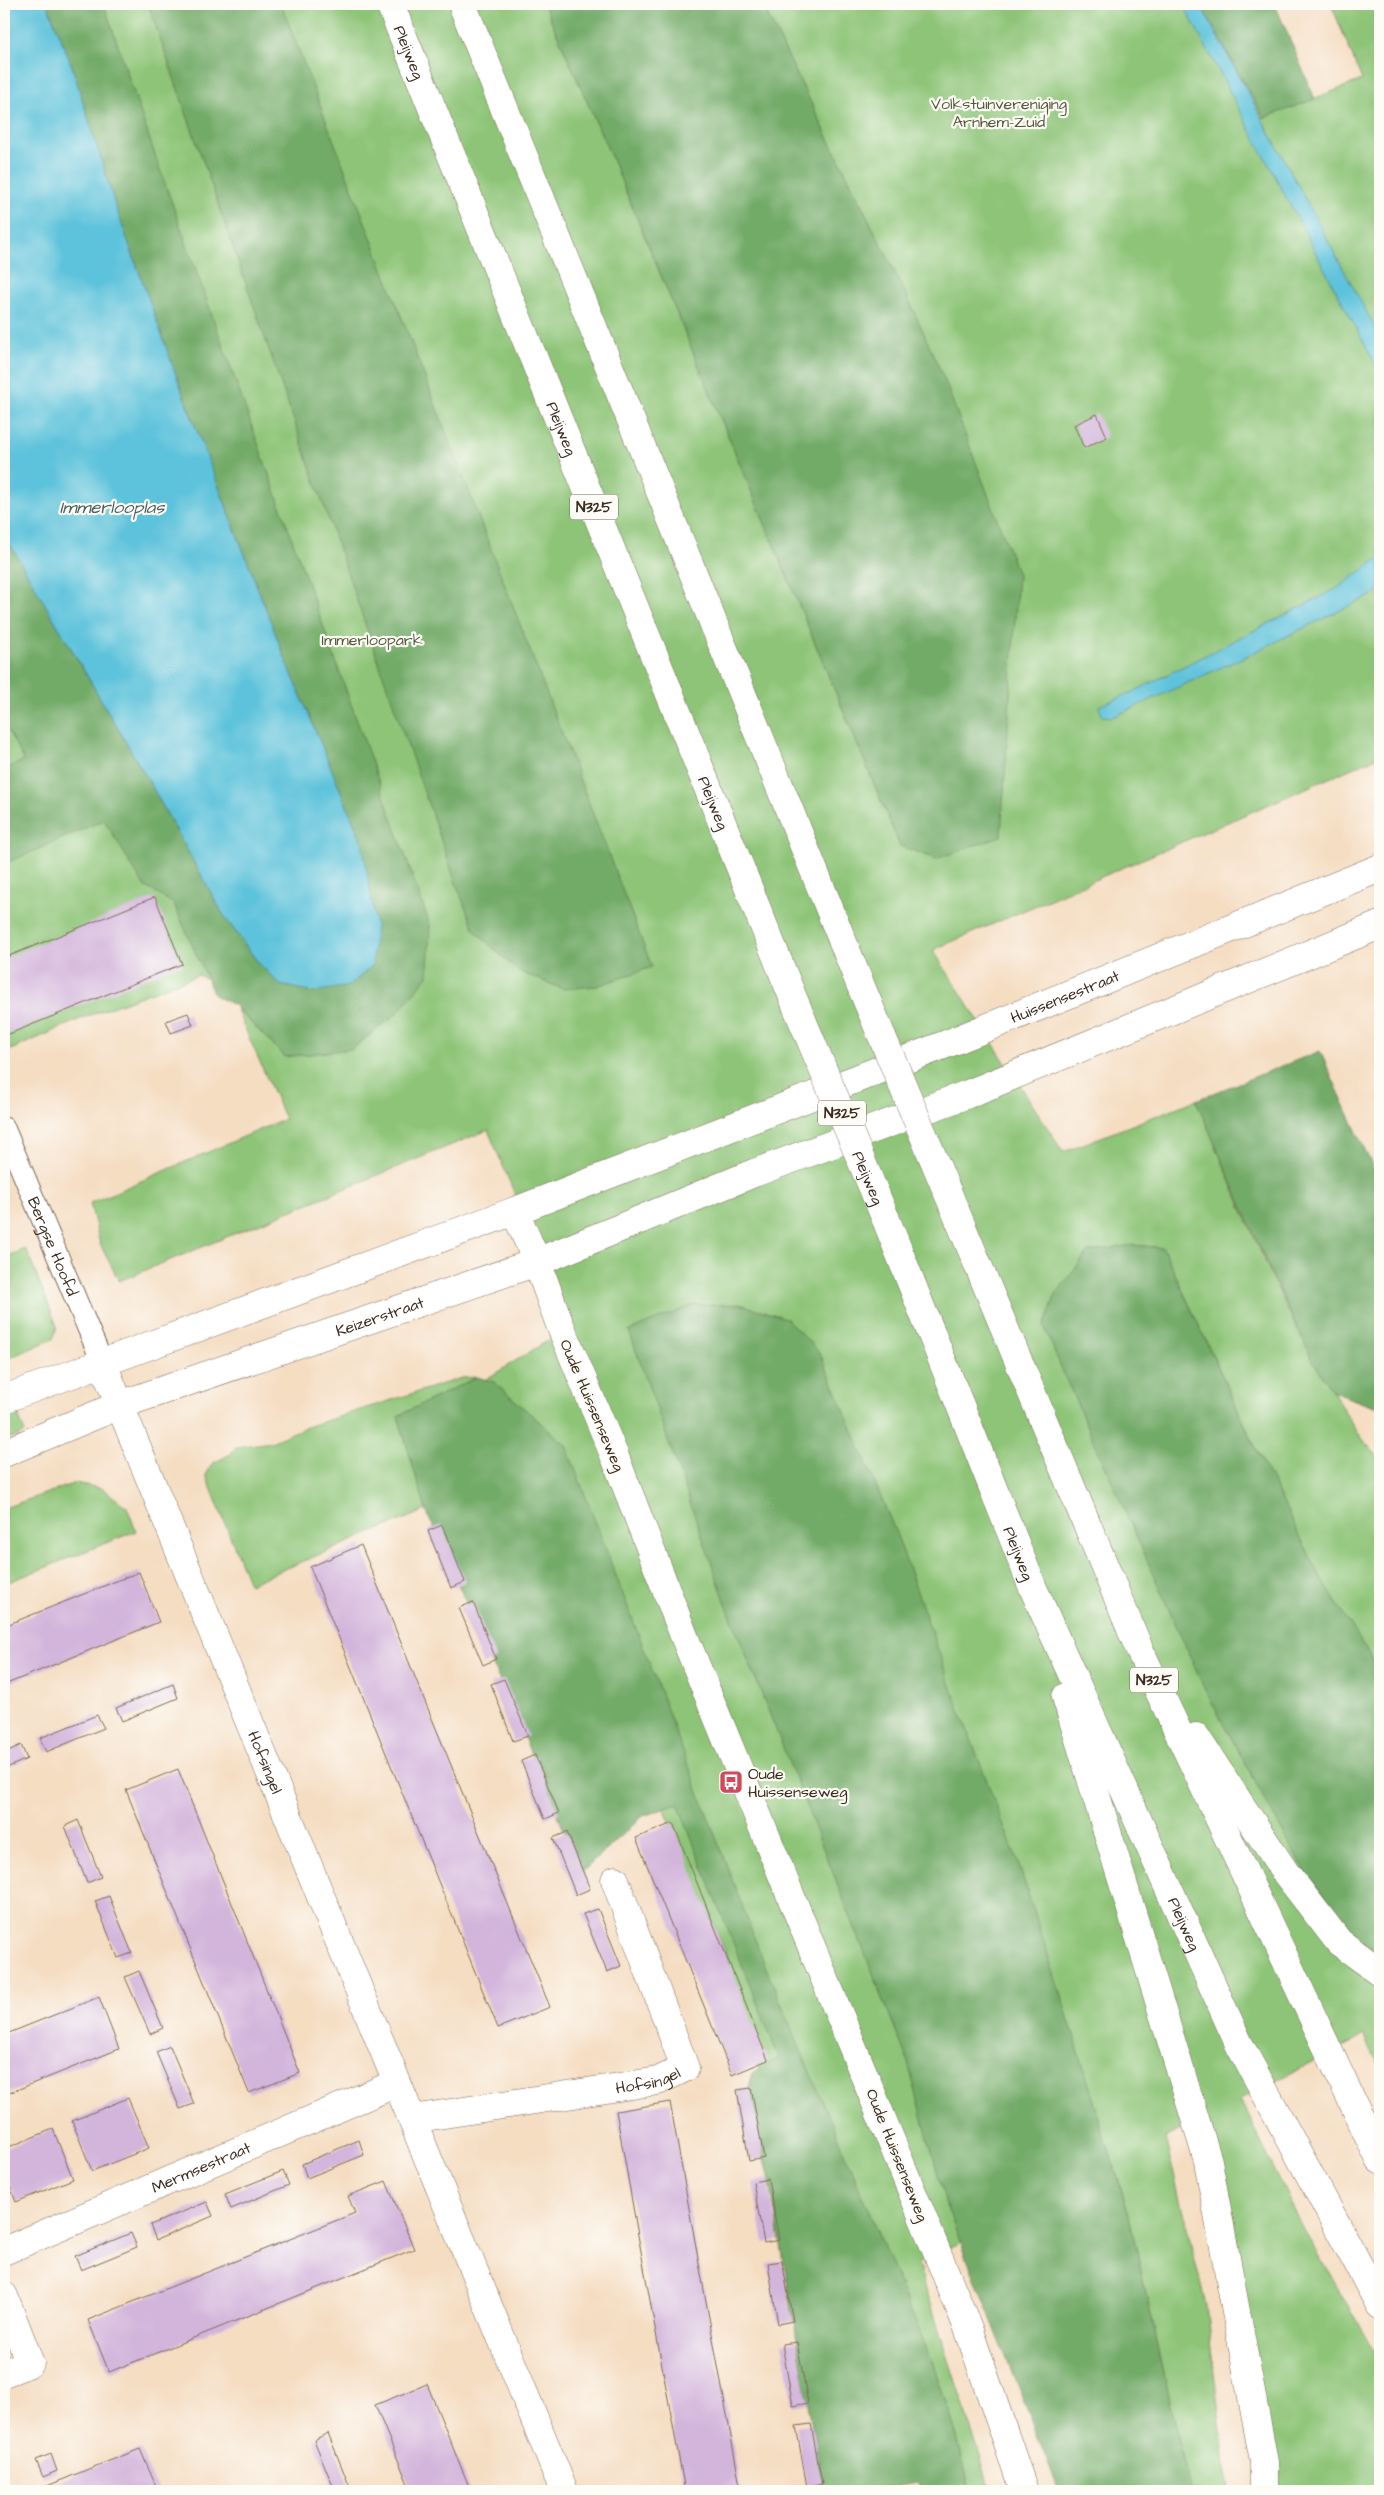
<svg xmlns="http://www.w3.org/2000/svg" width="1384" height="2495" font-family="'Architects Daughter',sans-serif">
<style>
.green{fill:#8dc477;stroke:#64774a;fill-rule:evenodd}
.forest{fill:#72aa68;stroke:#566a43}
.water{fill:#5dc2db;stroke:#4c767c}
.building{fill:#d3b5dc}
.lines{fill:none;stroke-linecap:round;stroke-linejoin:round}
.lane-casing{stroke:#7c6957;stroke-width:23}
.street-casing{stroke:#7c6957;stroke-width:29}
.secondary-casing{stroke:#7c6957;stroke-width:29}
.highway-casing{stroke:#7c6957;stroke-width:29}
.lane{stroke:#fff;stroke-width:21}
.street{stroke:#fff;stroke-width:28}
.secondary{stroke:#fff;stroke-width:28}
.highway{stroke:#fff;stroke-width:28}
.highway-bridge-casing{stroke:#7c6957;stroke-width:29;stroke-linecap:butt}
.highway-bridge{stroke:#fff;stroke-width:28}
.labels{text-anchor:middle;stroke-width:4.5;stroke-linejoin:round;paint-order:stroke}
.shield{fill:#fdfcf7;stroke:#75695f;stroke-width:1}
.shield-label{font-size:15px;font-weight:bold;fill:#3b2a1e}
.street-label{font-size:16px;fill:#3b2a1e;stroke:#fdfcf7}
.park-label{font-size:16px;fill:#545839;stroke:#fdfcf7}
.poi-label{font-size:16px;fill:#3b2a1e;stroke:#fdfcf7;text-anchor:start}
.water-label{font-size:18px;font-style:italic;fill:#475f60;stroke:#fdfcf7}
</style>
<rect width="100%" height="100%" fill="#fdfcf7"/>
<filter id="ink" filterUnits="userSpaceOnUse"><feTurbulence type="fractalNoise" baseFrequency=".02" numOctaves="2"/><feDisplacementMap in="SourceGraphic" scale="10" xChannelSelector="R" yChannelSelector="G"/><feConvolveMatrix kernelMatrix="1 2 1 2 8 2 1 2 1" color-interpolation-filters="sRGB"/></filter>
<filter id="wash" filterUnits="userSpaceOnUse"><feTurbulence type="fractalNoise" baseFrequency=".0096" numOctaves="4" result="noise"/><feDisplacementMap in="SourceGraphic" scale="20" xChannelSelector="R" yChannelSelector="G"/><feGaussianBlur stdDeviation="1.12" result="paint"/><feColorMatrix in="noise" values="0 0 0 0 0 0 0 0 0 0 0 0 0 0 0 0 0 1.4 0 .05"/><feComposite in="paint" operator="in"/></filter>
<g filter="url(#wash)">
<rect width="100%" height="100%" fill="#f5ddc2"/>
<path class="green" d="M 4,4 L 544,4 L 608,149 L 900,846 L 936,859 L 913,309 L 762,4 L 1200,4 L 1264,118 L 1362,80 L 1331,4 L 1380,4 L 1380,756 L 933,950 L 1063,1152 L 1196,1100 C 1239,1199 1277,1302 1334,1394 C 1348,1417 1360,1440 1380,1458 L 1380,2067 L 1364,2036 L 1240,2100 L 1304,2230 L 1380,2361 L 1380,2491 L 1275,2491 L 1204,2118 L 1165,2138 L 1206,2306 L 1228,2491 L 1190,2491 L 1128,2212 L 1114,2164 L 918,2264 L 986,2475 L 989,2491 L 970,2491 L 957,2436 L 932,2361 L 826,2311 L 727,1956 L 483,1381 L 570,1327 L 488,1130 L 119,1281 L 100,1244 L 90,1203 L 285,1119 L 236,1008 L 285,1057 L 341,1039 L 198,975 L 85,1017 L 4,1053 ZM 1133,1245 L 1163,1248 L 1261,1459 Z
M 26,1249 L 57,1326 L 53,1339 L 4,1360 L 4,1257 Z
M 477,1377 L 398,1416 L 426,1510 L 249,1584 L 206,1475 L 213,1463 L 231,1454 L 236,1447 L 271,1442 L 306,1427 L 462,1378 Z
M 17,1412 L 25,1433 L 4,1441 L 4,1418 Z
M 76,1483 L 103,1489 L 127,1507 L 136,1531 L 4,1584 L 4,1508 Z"/>
<path class="forest" d="M 47,4 L 104,4 L 157,161 L 430,925 L 428,976 L 397,1013 L 352,1049 L 285,1057 L 234,1005 L 214,995 L 174,904 L 144,886 L 104,820 L 4,864 L 4,770 L 24,760 L 4,724 L 4,534 L 151,785 L 224,916 L 257,961 L 280,985 L 314,992 L 362,842 L 281,648 L 187,405 L 116,208 L 72,66 Z
M 148,4 L 281,4 L 652,967 L 597,986 L 563,989 L 518,971 L 475,931 L 458,889 Z
M 544,4 L 762,4 L 913,309 L 945,381 L 1018,574 L 1001,836 L 936,859 L 900,846 L 608,149 Z
M 1200,4 L 1275,4 L 1315,99 L 1264,118 Z
M 1320,1051 L 1380,1183 L 1380,1407 L 1374,1407 L 1333,1392 L 1313,1361 L 1268,1266 L 1196,1100 Z
M 1133,1245 L 1163,1248 L 1254,1445 L 1321,1578 L 1380,1672 L 1380,1954 L 1352,1935 L 1299,1862 L 1204,1688 L 1065,1377 L 1044,1326 L 1056,1294 L 1088,1252 Z
M 740,1304 L 786,1318 L 820,1353 L 896,1533 L 955,1697 L 1020,1868 L 1076,2042 L 1128,2212 L 1190,2491 L 1059,2491 L 946,2205 L 907,2059 L 729,1612 L 629,1331 L 693,1305 Z
M 477,1377 L 494,1382 L 566,1445 L 764,1963 L 932,2361 L 957,2436 L 970,2491 L 920,2491 L 918,2483 L 868,2491 L 823,2491 L 769,2176 L 749,2088 L 753,2072 L 779,2058 L 678,1804 L 643,1816 L 582,1872 L 426,1510 L 398,1416 Z"/>
<path class="water" d="M 4,4 L 47,4 L 72,66 L 116,208 L 187,405 L 281,648 L 362,842 L 376,926 L 372,966 L 349,986 L 314,992 L 280,985 L 257,961 L 224,916 L 151,785 L 4,534 Z
M 1183,4 L 1200,4 L 1380,337 L 1380,373 Z
M 1380,557 L 1380,591 L 1251,654 L 1113,717 L 1102,716 L 1099,706 L 1131,693 L 1338,588 Z"/>
<g id="blocks">
<path class="building" d="M 1097,414 L 1107,437 L 1084,448 L 1074,425 Z
M 155,897 L 182,964 L 4,1036 L 4,958 Z
M 188,1013 L 193,1025 L 171,1033 L 166,1021 Z
M 442,1525 L 465,1582 L 451,1588 L 428,1531 Z
M 361,1545 L 550,2007 L 498,2028 L 310,1567 Z
M 139,1572 L 159,1622 L 4,1685 L 4,1626 Z
M 473,1602 L 496,1659 L 483,1665 L 459,1608 Z
M 504,1679 L 528,1736 L 513,1741 L 491,1684 Z
M 173,1684 L 178,1698 L 122,1721 L 116,1708 Z
M 97,1715 L 104,1728 L 46,1752 L 40,1738 Z
M 21,1745 L 27,1759 L 4,1769 L 4,1753 Z
M 535,1755 L 559,1813 L 545,1819 L 521,1761 Z
M 178,1769 L 300,2073 L 249,2093 L 126,1790 Z
M 78,1820 L 101,1877 L 87,1883 L 65,1826 Z
M 673,1823 L 768,2060 L 732,2075 L 636,1838 Z
M 567,1832 L 590,1889 L 576,1895 L 553,1838 Z
M 109,1896 L 132,1953 L 118,1958 L 95,1901 Z
M 598,1909 L 621,1966 L 607,1972 L 583,1914 Z
M 139,1971 L 163,2028 L 150,2034 L 125,1977 Z
M 99,1997 L 119,2049 L 4,2095 L 4,2035 Z
M 170,2046 L 194,2104 L 180,2109 L 156,2052 Z
M 751,2088 L 764,2158 L 749,2161 L 737,2090 Z
M 128,2098 L 149,2148 L 92,2171 L 72,2121 Z
M 670,2102 L 692,2225 L 741,2491 L 685,2491 L 638,2235 L 616,2111 Z
M 53,2129 L 73,2179 L 16,2202 L 4,2171 L 4,2149 Z
M 359,2140 L 364,2155 L 307,2178 L 302,2164 Z
M 283,2171 L 289,2185 L 231,2209 L 225,2194 Z
M 768,2179 L 779,2240 L 764,2243 L 753,2182 Z
M 386,2181 L 414,2249 L 109,2372 L 88,2320 L 355,2213 L 348,2196 Z
M 207,2202 L 213,2216 L 156,2240 L 150,2225 Z
M 131,2233 L 137,2247 L 81,2270 L 75,2256 Z
M 782,2261 L 793,2321 L 778,2324 L 768,2263 Z
M 797,2342 L 808,2403 L 793,2406 L 782,2344 Z
M 427,2384 L 458,2460 L 471,2491 L 411,2491 L 375,2405 Z
M 811,2424 L 822,2484 L 807,2487 L 796,2426 Z
M 328,2433 L 351,2490 L 349,2491 L 335,2491 L 314,2440 Z
M 140,2449 L 158,2491 L 35,2491 L 91,2468 Z
M 51,2454 L 57,2471 L 43,2477 L 36,2460 Z"/>
</g>
</g>
<g filter="url(#ink)">
<use href="#blocks" fill-opacity="0" stroke="#7c6957" stroke-width="1"/>
<g class="lines">
<g class="lane-casing">
<g id="lane">
<path id="s1" d="M 4,1128 L 103,1364"/>
</g>
</g>
<g class="street-casing">
<g id="street">
<path id="s2" d="M 103,1364 L 564,2491"/>
<path d="M 4,1399 L 515,1211"/>
<path id="s3" d="M 4,1453 L 120,1405 L 537,1262"/>
<path id="s4" d="M 412,2119 L 658,2081 L 685,2068 L 615,1880"/>
<path id="s5" d="M 4,2251 L 397,2083"/>
<path d="M 4,2296 L 30,2363 L 4,2373"/>
</g>
</g>
<g class="secondary-casing">
<g id="secondary">
<path d="M 537,1262 L 754,1173 L 968,1094 L 1380,925"/>
<path id="s6" d="M 1024,2491 L 968,2328 L 684,1636 L 615,1457 L 560,1325 L 537,1262 L 515,1211 L 949,1043 L 1380,868"/>
</g>
</g>
<g class="highway-casing">
<g id="highway">
<path id="s7" d="M 390,4 L 798,1010"/>
<path d="M 462,4 L 860,984"/>
<path d="M 947,1191 L 1141,1653 L 1380,2160"/>
<path id="s8" d="M 885,1217 L 1033,1588 L 1239,2044 L 1380,2305"/>
<path d="M 1066,1697 L 1208,2161 L 1264,2462 L 1264,2491"/>
<path d="M 1196,1737 L 1285,1872 L 1339,1942 L 1380,1972"/>
</g>
</g>
<use href="#lane" class="lane"/>
<use href="#street" class="street"/>
<use href="#secondary" class="secondary"/>
<use href="#highway" class="highway"/>
<g class="highway-bridge-casing">
<g id="highway-bridge">
<path d="M 860,984 L 947,1191"/>
<path id="s9" d="M 798,1010 L 885,1217"/>
</g>
</g>
<use href="#highway-bridge" class="highway-bridge"/>
</g>
</g>
<defs>
<g id="bus-square" transform="scale(1.25)"><rect x="-9" y="-9" width="18" height="18" rx="4" fill="#d1495b" stroke="#fdfcf7"/><path d="M-5-6H5V4H4V6H2V4H-2V6H-4V4H-5ZM-3.5-4V0h7V-4ZM-3.5 1.2v1.5H-2V1.2ZM2 1.2v1.5H3.5V1.2Z" fill="#fff"/></g>
</defs>
<g fill-rule="evenodd">
<use href="#bus-square" x="731" y="1782"/>
</g>
<g class="labels">
<g class="shield">
<rect x="570" y="494.5" width="48" height="25" rx="4"/>
<rect x="818" y="1100.5" width="48" height="25" rx="4"/>
<rect x="1130" y="1667.5" width="48" height="25" rx="4"/>
</g>
<g class="shield-label">
<text x="594" y="512">N325</text>
<text x="842" y="1118">N325</text>
<text x="1154" y="1685">N325</text>
</g>
<g class="street-label">
<text dy="6" stroke="none"><textPath href="#s7" startOffset="52">Pleijweg</textPath></text>
<text dy="6" stroke="none"><textPath href="#s7" startOffset="458">Pleijweg</textPath></text>
<text dy="6" stroke="none"><textPath href="#s7" startOffset="862">Pleijweg</textPath></text>
<text dy="6" stroke="none"><textPath href="#s6" startOffset="1968">Huissensestraat</textPath></text>
<text dy="6" stroke="none"><textPath href="#s9" startOffset="182">Pleijweg</textPath></text>
<text dy="6" stroke="none"><textPath href="#s1" startOffset="128">Bergse Hoofd</textPath></text>
<text dy="6" stroke="none"><textPath href="#s3" startOffset="400">Keizerstraat</textPath></text>
<text transform="translate(593 1405) rotate(67)" y="6">Oude Huissenseweg</text>
<text dy="6" stroke="none"><textPath href="#s8" startOffset="362">Pleijweg</textPath></text>
<text dy="6" stroke="none"><textPath href="#s2" startOffset="430">Hofsingel</textPath></text>
<text dy="6" stroke="none"><textPath href="#s8" startOffset="768">Pleijweg</textPath></text>
<text dy="6" stroke="none"><textPath href="#s4" startOffset="239">Hofsingel</textPath></text>
<text transform="translate(898 2155) rotate(68)" y="6">Oude Huissenseweg</text>
<text dy="6" stroke="none"><textPath href="#s5" startOffset="214">Mermsestraat</textPath></text>
</g>
<g class="park-label">
<text x="999" y="109">Volkstuinvereniging<tspan x="999" dy="18">Arnhem-Zuid</tspan></text>
<text x="372" y="645">Immerloopark</text>
</g>
<g class="poi-label">
<text x="748" y="1779">Oude<tspan x="748" dy="18">Huissenseweg</tspan></text>
</g>
<g class="water-label">
<text x="112" y="513">Immerlooplas</text>
</g>
</g>
<rect width="1384" height="2495" fill="none" stroke="#fdfcf7" stroke-width="20"/>
</svg>
